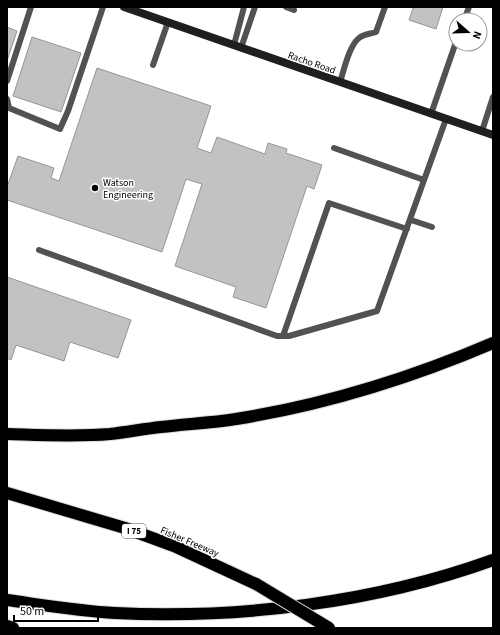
<svg xmlns="http://www.w3.org/2000/svg" width="500" height="635" font-family="'Source Sans 3',sans-serif">
<style>
.building{fill:#c2c2c2;stroke:#969696}
.lines{fill:none;stroke-linecap:round;stroke-linejoin:round}
.highway-casing{stroke:#dbdbdb;stroke-width:14}
.lane{stroke:#525252;stroke-width:6}
.secondary{stroke:#1f1f1f;stroke-width:8}
.highway{stroke:#000;stroke-width:12}
.highway-bridge-casing{stroke:#dbdbdb;stroke-width:14;stroke-linecap:butt}
.highway-bridge{stroke:#000;stroke-width:12}
.poi-dot{fill:#000;stroke:#fff;stroke-width:1.5}
.labels{text-anchor:middle;stroke-width:3;stroke-linejoin:round;paint-order:stroke}
.shield{fill:#fff;stroke:#4c4c4c;stroke-width:1}
.shield-label{font-size:9px;font-weight:bold;fill:#000}
.street-label{font-size:10px;fill:#000;stroke:#fff}
.poi-label{font-size:10px;fill:#000;stroke:#fff;text-anchor:start}
</style>
<rect width="100%" height="100%" fill="#fff"/>
<path class="building" d="M 415,7 L 443,7 L 436,29 L 409,20 L 413,8 L 415,8 Z
M 7,27 L 17,31 L 7,61 Z
M 32,37 L 81,53 L 61,112 L 13,96 Z
M 97,68 L 211,106 L 197,148 L 211,153 L 217,137 L 265,154 L 268,143 L 287,149 L 286,153 L 322,165 L 314,189 L 307,186 L 266,308 L 233,297 L 236,287 L 175,266 L 202,184 L 186,179 L 162,252 L 7,200 L 7,187 L 18,156 L 54,168 L 51,178 L 59,181 Z
M 7,277 L 131,320 L 118,358 L 70,342 L 64,361 L 16,345 L 11,360 L 7,358 Z"/>
<g class="lines">
<g class="highway-casing">
<path id="highway" d="M 7,434 C 41,435 76,437 110,434 C 127,432 144,429 161,427 C 185,424 211,423 236,419 C 324,405 411,378 493,343
M 7,493 L 125,528 L 174,546 L 256,584
M 7,600 C 43,605 79,611 115,613 C 240,619 374,603 493,560
M 7,626 L 13,628"/>
</g>
<path class="lane" d="M 286,7 L 294,10
M 464,20 L 469,7
M 234,45 L 244,7
M 241,48 L 255,7
M 153,65 L 168,22
M 7,81 L 31,7
M 340,82 C 344,70 349,46 359,38 C 364,34 370,34 376,32 L 385,7
M 7,99 L 9,108 L 60,129 L 68,111 L 103,7
M 431,114 L 456,42
M 482,131 L 493,97
M 334,148 L 424,180
M 411,220 L 432,227
M 39,250 L 277,336 L 289,336 L 377,311 L 446,119
M 283,336 L 329,203 L 407,229"/>
<path class="secondary" d="M 124,7 L 493,135"/>
<use href="#highway" class="highway"/>
<g class="highway-bridge-casing">
<path id="highway-bridge" d="M 256,584 L 329,628"/>
</g>
<use href="#highway-bridge" class="highway-bridge"/>
</g>
<circle class="poi-dot" cx="95" cy="188" r="4"/>
<g class="labels">
<rect class="shield" x="122" y="524" width="24" height="14" rx="3"/>
<g class="shield-label">
<text x="134" y="534">I 75</text>
</g>
<g class="street-label">
<text transform="translate(312 62) rotate(19)" y="4">Racho Road</text>
<text transform="translate(190 541) rotate(23)" y="4">Fisher Freeway</text>
</g>
<g class="poi-label">
<text x="103" y="186">Watson<tspan x="103" dy="12">Engineering</tspan></text>
</g>
</g>
<rect width="500" height="635" fill="none" stroke="#000000" stroke-width="16"/>
<g transform="translate(468 32) rotate(110)"><circle r="19" fill="#ffffff" stroke="#999999"/>
<path d="M0-3L7 15L0 10L-7 15Z" fill="#000000"/>
<text y="-6" font-size="11" font-weight="bold" text-anchor="middle" fill="#000000">N</text>
</g>
<path d="M14 615v6h84v-6" fill="none" stroke="#000000" stroke-width="2"/>
<text x="20" y="615" font-size="12" fill="#000000" stroke="#ffffff" stroke-width="3" paint-order="stroke">50 m</text>
</svg>
